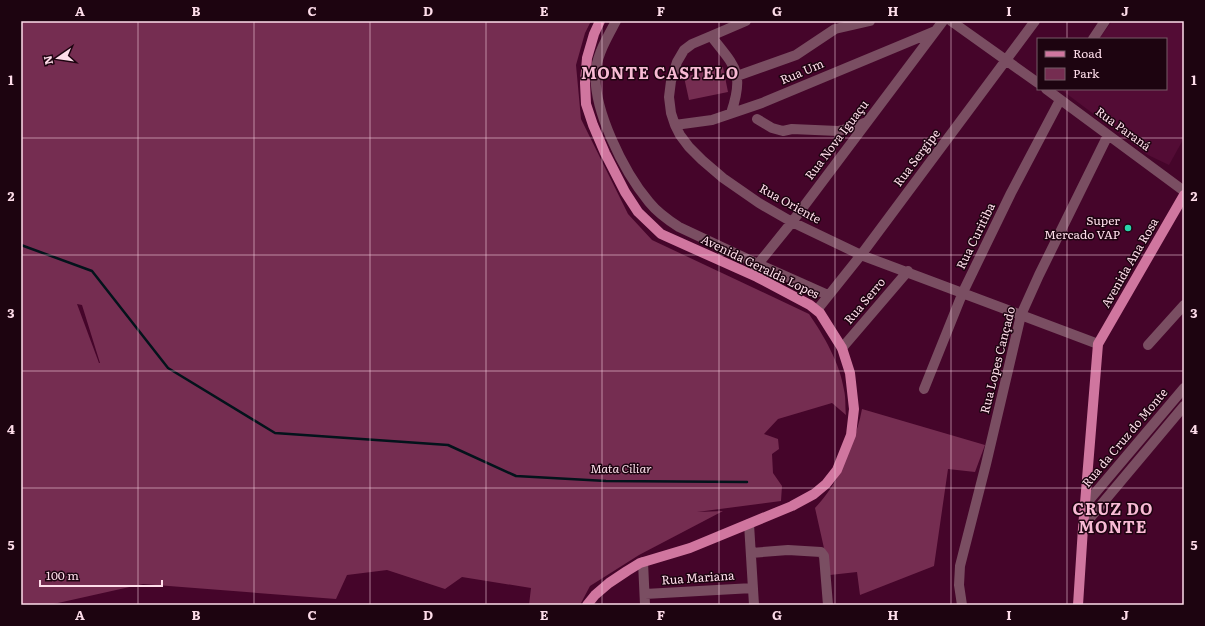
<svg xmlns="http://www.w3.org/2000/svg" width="1205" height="626" font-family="Literata,serif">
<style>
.built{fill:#530c35}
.green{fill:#752d51;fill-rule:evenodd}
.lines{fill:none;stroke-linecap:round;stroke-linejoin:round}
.stream{stroke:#03131b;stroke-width:2.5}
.minor{stroke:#7a4e62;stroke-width:10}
.major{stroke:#d0769f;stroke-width:10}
.grid{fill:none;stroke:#feddea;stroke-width:1;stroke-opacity:0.55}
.poi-dot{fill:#2ad5ac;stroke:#1d0410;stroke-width:1.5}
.labels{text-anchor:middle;stroke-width:3;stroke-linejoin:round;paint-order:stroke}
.street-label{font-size:12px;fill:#feddea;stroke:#1d0410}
.poi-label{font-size:12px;fill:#feddea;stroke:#1d0410;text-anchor:end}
.park-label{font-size:12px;font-style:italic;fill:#f8dce7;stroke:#1d0410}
.district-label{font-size:16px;font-weight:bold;letter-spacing:1px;fill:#f8bad4;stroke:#1d0410}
.neatline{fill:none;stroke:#feddea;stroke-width:1.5}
.grid-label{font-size:13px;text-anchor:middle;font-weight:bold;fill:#feddea}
</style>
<rect width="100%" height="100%" fill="#45052a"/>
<path class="built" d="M 1112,21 L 1184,21 L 1184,138 L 1169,165 L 1148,155 L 1063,91 L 1064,89 L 1166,89 L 1166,39 L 1099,39 Z"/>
<path class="green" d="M 21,21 L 591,21 L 585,33 L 576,65 L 581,119 L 628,214 L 652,240 L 809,314 C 824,336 840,363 844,390 C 846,398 845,407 846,415 L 832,403 L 778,419 L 764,434 L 778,439 L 779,449 L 772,454 L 773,473 L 782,486 L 781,501 L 697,512 L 723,511 L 639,555 L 590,586 L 580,605 L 529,605 L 531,588 L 462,577 L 445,589 L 387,570 L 347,575 L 336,599 L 143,584 L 49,605 L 21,605 ZM 77,304 L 82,305 L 100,363 L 99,363 Z
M 723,67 L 728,92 L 689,100 L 684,77 Z
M 862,409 L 985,445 L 975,472 L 948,469 L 934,566 L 860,595 L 857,572 L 830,575 L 815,508 C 834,488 842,469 852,444 C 856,432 860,421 862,409 Z"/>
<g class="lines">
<path class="stream" d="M 21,245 L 92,271 L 168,368 L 275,433 L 448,445 L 516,476 L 606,481 L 747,482"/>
<path class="minor" d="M 616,21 C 608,36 599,51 596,68 C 591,107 624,172 649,202 C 657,212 668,220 679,227 L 758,264 L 828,295
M 951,21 L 1038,83
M 711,36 L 746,21
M 1093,39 L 1105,21
M 737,76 L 796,55 L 835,29 L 870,21
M 1046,89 L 1184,191
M 731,113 C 745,72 735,67 711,36 L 692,44 L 684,50 L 677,62 L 671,81 L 669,97 L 671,113 L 675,125 L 680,135 L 689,147 L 702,160 L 723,178 L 759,203 L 792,222 L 861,255 L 1098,344
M 757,119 L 772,128 L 783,131 L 792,129 L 838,131 L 854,127 L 867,122
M 675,125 L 712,120 L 762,103 L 935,31
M 754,269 L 792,222 L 943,21
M 817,310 L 861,255 L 1035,21
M 1148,345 L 1184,305
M 842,348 L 908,271
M 924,389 L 963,292 L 1011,193 L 1060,100
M 1085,505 L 1184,388
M 749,524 L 754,605
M 1083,528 L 1090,518 L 1184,406
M 751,553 L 788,550 L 821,552 L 824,556 L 828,605
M 643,562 L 645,605
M 645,594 L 753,588
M 962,605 L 959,585 L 960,566 L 986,464 L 1021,315 L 1039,275 L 1108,135"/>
<path class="major" d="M 587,605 L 595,595 L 609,583 L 627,571 L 640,563 L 690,548 L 792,506 L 814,494 L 826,484 L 837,470 L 851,435 L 854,409 L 850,373 L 842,348 L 820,313 L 810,305 L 757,277 L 661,234 L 638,212 L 625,192 L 605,153 L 593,125 L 586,104 L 585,83 L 587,58 L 594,34 L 600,21
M 1078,605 L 1083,528 L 1098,344 L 1184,195"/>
</g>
<path class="grid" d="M 138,21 L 138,605M 254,21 L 254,605M 370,21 L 370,605M 486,21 L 486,605M 602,21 L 602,605M 719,21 L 719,605M 835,21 L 835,605M 951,21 L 951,605M 1067,21 L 1067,39M 1067,89 L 1067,605M 21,138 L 1184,138M 21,255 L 1184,255M 21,371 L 1184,371M 21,488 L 1184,488"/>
<circle class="poi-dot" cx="1128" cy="228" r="4"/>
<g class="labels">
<g class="street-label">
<text transform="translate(802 72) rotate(-23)" y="4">Rua Um</text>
<text transform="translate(1123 129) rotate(36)" y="4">Rua Paraná</text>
<text transform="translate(837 140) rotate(-53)" y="4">Rua Nova Iguaçu</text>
<text transform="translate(917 158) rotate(-53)" y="4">Rua Sergipe</text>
<text transform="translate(790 204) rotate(29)" y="4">Rua Oriente</text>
<text transform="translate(976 236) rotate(-64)" y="4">Rua Curitiba</text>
<text transform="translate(1130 263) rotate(-60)" y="4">Avenida Ana Rosa</text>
<text transform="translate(760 267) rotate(26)" y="4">Avenida Geralda Lopes</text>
<text transform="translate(865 301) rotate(-50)" y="4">Rua Serro</text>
<text transform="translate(998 360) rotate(-76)" y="4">Rua Lopes Cançado</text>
<text transform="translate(1125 438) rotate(-50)" y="4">Rua da Cruz do Monte</text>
<text transform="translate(698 578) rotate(-4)" y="4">Rua Mariana</text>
</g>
<g class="poi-label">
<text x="1120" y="225">Super<tspan x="1120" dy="14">Mercado VAP</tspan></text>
</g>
<g class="park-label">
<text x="621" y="473">Mata Ciliar</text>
</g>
<g class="district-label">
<text x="660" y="79">MONTE CASTELO</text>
<text x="1113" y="515">CRUZ DO<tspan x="1113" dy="18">MONTE</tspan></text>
</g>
</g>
<rect width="1205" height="626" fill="none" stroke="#1d0410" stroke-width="44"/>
<rect x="1037" y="38" width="130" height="52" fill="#1d0410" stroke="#775b67"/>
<rect x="1045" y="51" width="20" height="6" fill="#d0769f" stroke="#775b67"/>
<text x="1073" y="58" font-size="12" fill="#feddea">Road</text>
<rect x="1045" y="68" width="20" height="12" fill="#752d51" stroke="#775b67"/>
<text x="1073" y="78" font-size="12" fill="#feddea">Park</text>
<g transform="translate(58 58) rotate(257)" stroke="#1d0410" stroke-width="3" paint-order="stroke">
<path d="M0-3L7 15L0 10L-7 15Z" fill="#feddea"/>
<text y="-6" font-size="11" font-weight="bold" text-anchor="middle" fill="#feddea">N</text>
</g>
<path d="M40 580v6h122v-6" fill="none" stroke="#feddea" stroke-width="2"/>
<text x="46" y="580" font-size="12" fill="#feddea" stroke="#1d0410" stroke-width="3" paint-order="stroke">100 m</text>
<rect x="22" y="22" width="1161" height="582" class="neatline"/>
<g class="grid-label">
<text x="80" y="16">A</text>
<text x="196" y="16">B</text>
<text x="312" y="16">C</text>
<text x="428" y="16">D</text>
<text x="544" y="16">E</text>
<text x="661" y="16">F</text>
<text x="777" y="16">G</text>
<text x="893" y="16">H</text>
<text x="1009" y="16">I</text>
<text x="1125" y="16">J</text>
<text x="11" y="85">1</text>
<text x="1194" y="85">1</text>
<text x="11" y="201">2</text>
<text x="1194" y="201">2</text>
<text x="11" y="318">3</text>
<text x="1194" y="318">3</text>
<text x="11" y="434">4</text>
<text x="1194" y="434">4</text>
<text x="11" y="550">5</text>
<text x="1194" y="550">5</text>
<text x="80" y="620">A</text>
<text x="196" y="620">B</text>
<text x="312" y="620">C</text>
<text x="428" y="620">D</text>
<text x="544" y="620">E</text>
<text x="661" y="620">F</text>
<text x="777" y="620">G</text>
<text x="893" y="620">H</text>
<text x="1009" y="620">I</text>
<text x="1125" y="620">J</text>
</g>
</svg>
